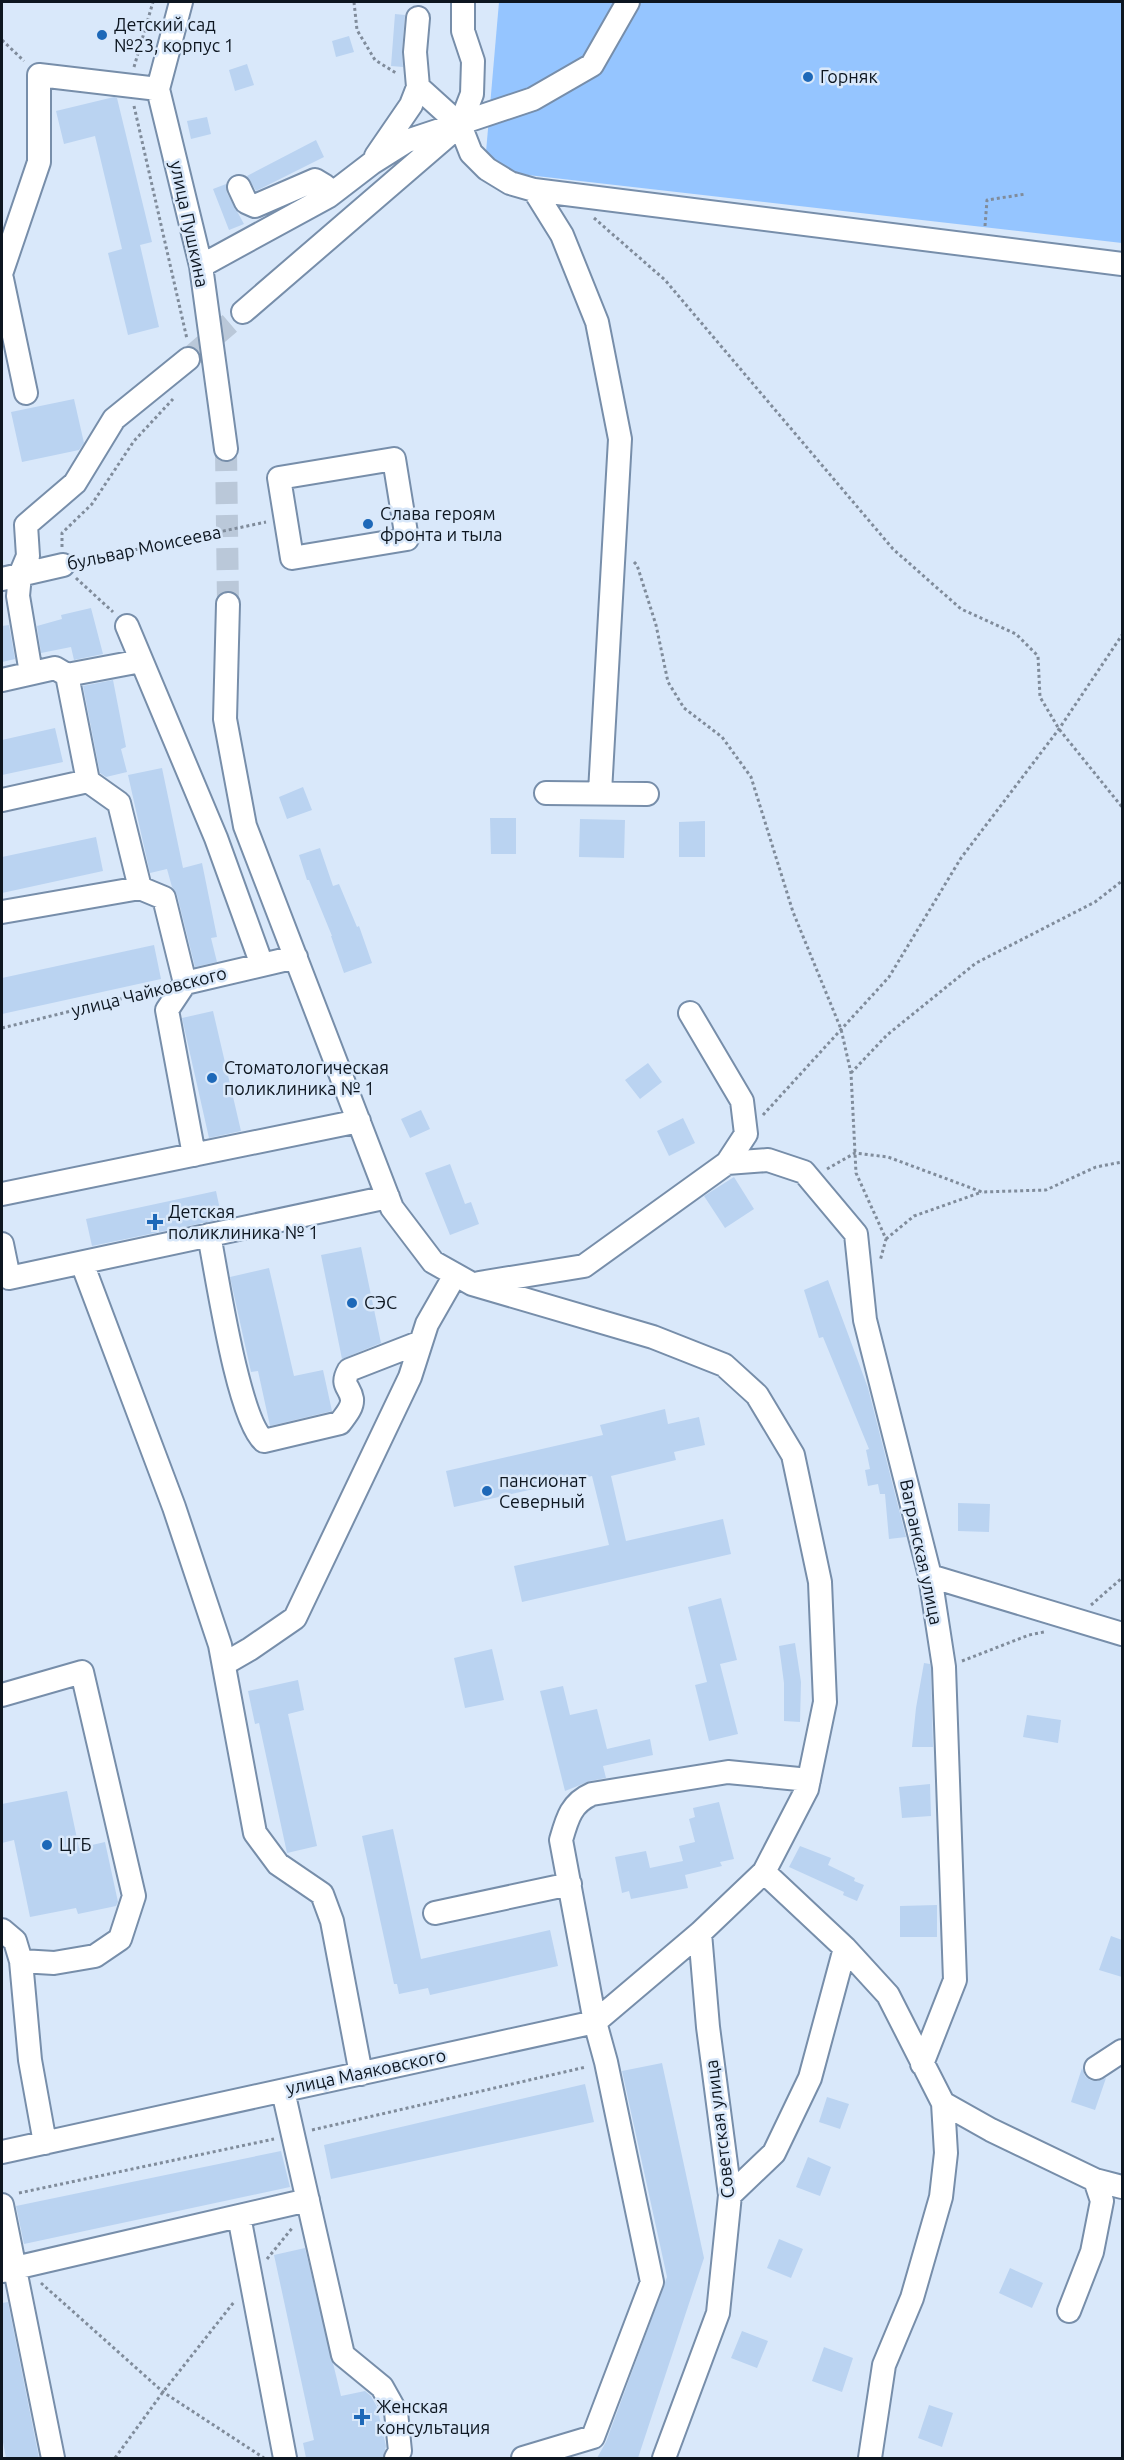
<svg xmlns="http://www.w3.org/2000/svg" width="1124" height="2460" font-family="Ubuntu,sans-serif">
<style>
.green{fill:#95c5ff}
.building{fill:#bad3f1}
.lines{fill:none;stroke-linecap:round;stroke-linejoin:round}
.minor-tunnel{stroke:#bac8d9;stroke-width:22;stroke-dasharray:22 11;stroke-linecap:butt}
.minor-casing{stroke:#778eaa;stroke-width:26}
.path{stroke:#808c9b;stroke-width:3;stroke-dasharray:3 3;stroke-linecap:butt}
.minor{stroke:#fff;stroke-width:22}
.poi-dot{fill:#1d68b8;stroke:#d9e8fa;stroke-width:2}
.labels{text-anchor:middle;stroke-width:5;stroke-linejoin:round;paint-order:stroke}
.poi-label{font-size:18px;fill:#0d1620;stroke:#d9e8fa;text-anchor:start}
.street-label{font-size:18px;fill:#0d1620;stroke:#d9e8fa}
</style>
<rect width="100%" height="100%" fill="#d9e8fa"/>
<path class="green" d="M 499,2 L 1122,2 L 1122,243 L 502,172 L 486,152 Z"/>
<path class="building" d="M 395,14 L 405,15 L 402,51 L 403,67 L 391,66 Z
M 349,36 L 354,52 L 336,57 L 332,41 Z
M 247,64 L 254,85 L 235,91 L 229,70 Z
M 114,97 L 117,98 L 152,242 L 140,245 L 159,327 L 128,335 L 108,253 L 122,249 L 95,136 L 64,144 L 56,111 Z
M 207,117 L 211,134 L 191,139 L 187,121 Z
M 316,140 L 324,157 L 256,191 L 247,176 Z
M 226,184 L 227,193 L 244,224 L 229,230 L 213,189 Z
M 74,399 L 84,443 L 79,450 L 22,462 L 11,412 Z
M 91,608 L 103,654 L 74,660 L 71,647 L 41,653 L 37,626 L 62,619 L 61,615 Z
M 9,625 L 15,659 L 2,662 L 2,626 Z
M 113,680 L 126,747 L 121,749 L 127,772 L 106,777 L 100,773 L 83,686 Z
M 55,728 L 63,762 L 2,775 L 2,740 Z
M 162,768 L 183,868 L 202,863 L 217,937 L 211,938 L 217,962 L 195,967 L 177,895 L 172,887 L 167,869 L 150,873 L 128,775 Z
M 303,787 L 312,810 L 287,819 L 279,797 Z
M 490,818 L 516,818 L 516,854 L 491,854 Z
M 580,819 L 625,820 L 624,858 L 579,857 Z
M 705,821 L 705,857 L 679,857 L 679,822 Z
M 96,837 L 103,871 L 2,893 L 2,857 Z
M 320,848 L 333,886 L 339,884 L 357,927 L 359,926 L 372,963 L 344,973 L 331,936 L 332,936 L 309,880 L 307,880 L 299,855 Z
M 154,945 L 161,979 L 2,1014 L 2,978 Z
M 213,1011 L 241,1131 L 209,1138 L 182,1018 Z
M 648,1063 L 662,1082 L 640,1099 L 625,1080 Z
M 421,1110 L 430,1129 L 410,1138 L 401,1119 Z
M 683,1118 L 695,1143 L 669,1156 L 657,1131 Z
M 450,1164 L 465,1204 L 471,1202 L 479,1224 L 450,1235 L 425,1173 Z
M 734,1177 L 754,1209 L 725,1228 L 704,1196 Z
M 216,1191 L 222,1219 L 92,1246 L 86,1219 Z
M 361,1247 L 381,1343 L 342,1359 L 321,1255 Z
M 269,1268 L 294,1376 L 323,1370 L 332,1411 L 270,1426 L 258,1371 L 251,1372 L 230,1277 Z
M 828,1280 L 868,1388 L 906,1537 L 889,1539 L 885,1494 L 880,1494 L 878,1484 L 868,1486 L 865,1470 L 870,1469 L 866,1450 L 869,1449 L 823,1337 L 819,1338 L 804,1290 Z
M 665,1409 L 668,1424 L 699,1417 L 705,1445 L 674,1452 L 676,1460 L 611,1476 L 626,1541 L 723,1519 L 731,1554 L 522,1602 L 514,1566 L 609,1545 L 592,1476 L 454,1507 L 446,1471 L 603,1435 L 600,1425 Z
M 958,1503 L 990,1504 L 989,1532 L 958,1531 Z
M 721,1598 L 737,1660 L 720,1664 L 738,1734 L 709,1741 L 695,1685 L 707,1682 L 688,1607 Z
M 795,1643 L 801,1682 L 800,1722 L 784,1721 L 784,1683 L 779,1646 Z
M 492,1649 L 504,1700 L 465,1708 L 454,1658 Z
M 924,1663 L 930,1664 L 931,1668 L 933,1747 L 912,1747 L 916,1708 Z
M 298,1680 L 304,1710 L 288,1714 L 317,1846 L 287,1853 L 259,1723 L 255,1724 L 248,1691 Z
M 563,1686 L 570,1715 L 597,1709 L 607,1749 L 650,1739 L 653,1755 L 603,1766 L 606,1778 L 590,1781 L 565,1791 L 540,1691 Z
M 1027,1715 L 1061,1720 L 1058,1743 L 1023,1737 Z
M 930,1784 L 931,1816 L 902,1818 L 899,1787 Z
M 67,1791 L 79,1848 L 105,1842 L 118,1902 L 116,1906 L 78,1914 L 76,1908 L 30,1917 L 14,1840 L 2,1843 L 2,1804 Z
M 719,1802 L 734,1859 L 720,1862 L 722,1866 L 685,1875 L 688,1888 L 631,1899 L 629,1891 L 622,1893 L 615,1857 L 646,1851 L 650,1868 L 683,1861 L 679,1846 L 695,1842 L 689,1819 L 695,1817 L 693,1808 Z
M 393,1829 L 421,1959 L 550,1930 L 558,1966 L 430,1995 L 428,1988 L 399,1994 L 397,1984 L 394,1984 L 362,1836 Z
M 800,1846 L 831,1858 L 828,1865 L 855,1878 L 854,1881 L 864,1885 L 857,1901 L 843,1895 L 844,1892 L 789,1867 Z
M 937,1905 L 937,1937 L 900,1937 L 900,1906 Z
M 1111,1936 L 1122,1940 L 1122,1977 L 1099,1970 Z
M 662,2063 L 704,2258 L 638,2458 L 597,2458 L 606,2442 L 667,2277 L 622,2071 Z
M 1082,2068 L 1085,2076 L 1090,2080 L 1097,2081 L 1106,2078 L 1095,2110 L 1071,2102 Z
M 585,2084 L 594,2122 L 331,2179 L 324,2145 Z
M 827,2097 L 849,2104 L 840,2129 L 819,2122 Z
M 281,2151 L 290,2187 L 24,2244 L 16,2206 Z
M 808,2157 L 831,2167 L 820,2196 L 796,2187 Z
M 779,2239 L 803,2249 L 791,2278 L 767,2268 Z
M 305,2248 L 341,2396 L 365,2391 L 371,2396 L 377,2407 L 386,2446 L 383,2458 L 306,2458 L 303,2443 L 314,2440 L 274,2255 Z
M 1010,2268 L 1043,2283 L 1032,2308 L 999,2293 Z
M 8,2302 L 39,2458 L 6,2458 L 2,2437 L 2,2303 Z
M 742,2331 L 768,2341 L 757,2368 L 731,2358 Z
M 824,2347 L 853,2358 L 842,2392 L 812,2381 Z
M 929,2405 L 953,2413 L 942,2447 L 918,2438 Z"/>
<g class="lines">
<path class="minor-tunnel" d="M 188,359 L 243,312
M 226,449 L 228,604"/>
<g class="minor-casing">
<path id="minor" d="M 181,2 L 158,89 L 201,266 L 226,449
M 418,87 L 460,125 L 471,153 L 487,169 L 510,183 L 534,190 L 1122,264
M 376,156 L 411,105 L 418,87 L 415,52 L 418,18
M 239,187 L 246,202 L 255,206 L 315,180 L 325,186 L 329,196
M 534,190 L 562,235 L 597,322 L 620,439 L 600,792
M 201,266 L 329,196 L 372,163 L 407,141 L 533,99 L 592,65 L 628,2
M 2,271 L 39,162 L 39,75 L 158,89
M 2,279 L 26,393
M 243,312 L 460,125 L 472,94 L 473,61 L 463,31 L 463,2
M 394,459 L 407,539 L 292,558 L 279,478 Z
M 2,579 L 63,565
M 127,626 L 216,838 L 262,965
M 31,673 L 18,596 L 20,575 L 28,556 L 26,525 L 75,483 L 114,419 L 188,359
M 67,675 L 88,781 L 119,803 L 140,888 L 164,898 L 185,983 L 167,1010 L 194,1155
M 2,680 L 55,668 L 67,675 L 141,661
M 546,793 L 647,794
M 2,800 L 88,781
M 2,912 L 140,888
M 185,983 L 296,957
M 727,1163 L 768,1160 L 804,1172 L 856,1234 L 865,1320 L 930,1576 L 944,1667 L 955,1980 L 922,2064
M 2,1194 L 359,1121
M 209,1235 C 217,1275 238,1419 264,1441 L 340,1423 C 344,1417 353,1408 352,1399 C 350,1386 340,1386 349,1370 L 421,1342
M 2,1244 L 9,1278 L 388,1197
M 82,1263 L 174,1507 L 220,1645 L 255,1833 L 278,1864 L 322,1894 L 332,1921 L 361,2074
M 479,1283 L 584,1266 L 727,1163 L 746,1134 L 742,1101 L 690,1013
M 930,1576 L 1122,1634
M 224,1664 L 250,1649 L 295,1618 L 410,1377 L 427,1324 L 455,1275
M 2,1695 L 82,1672 L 134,1896 L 120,1939 L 95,1956 L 54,1963 L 21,1961 L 30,2060 L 45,2143
M 764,1872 L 845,1948 L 888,1995 L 943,2103 L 991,2130 L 1095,2180 L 1122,2187
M 435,1913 L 570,1884
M 2,1930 L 15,1941 L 21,1961
M 1096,2068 L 1122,2051
M 283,2091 L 343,2355 L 382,2387 L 396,2412 L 400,2451 L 396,2458
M 2,2152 L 595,2022 L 700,1933 L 764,1872 L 807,1789 L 825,1702 L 820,1582 L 793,1455 L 757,1395 L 724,1365 L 653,1337 L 472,1284 L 433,1262 L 392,1208 L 245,826 L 225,719 L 228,604
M 730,2195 L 774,2153 L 810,2078 L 845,1948
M 2,2205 L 53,2458
M 239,2216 L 285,2458
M 2,2271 L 308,2200
M 1069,2311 L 1092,2252 L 1102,2201 L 1095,2180
M 523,2458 L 593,2437 L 652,2282 L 606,2062 L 595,2022 L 561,1840 C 567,1819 571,1803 592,1794 L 728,1772 L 809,1780
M 664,2458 L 718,2313 L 730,2195 L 708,2027 L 700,1933
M 870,2458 L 884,2365 L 912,2298 L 941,2197 L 946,2153 L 943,2103"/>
</g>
<path class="path" d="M 354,2 L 357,30 L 375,60 L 396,73
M 2,40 L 24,61
M 134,67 L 153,2
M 134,106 L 187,339
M 594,218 L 665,280 L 893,549 L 961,609 L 1016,634 L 1038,656 L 1040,697 L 1059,729 L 1122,807
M 985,226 L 987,200 L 1026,194
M 62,547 L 62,533 L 92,504 L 134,441 L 173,399
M 82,561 L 266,522
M 634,562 L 637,565 L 656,625 L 668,682 L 684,708 L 722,737 L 751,777 L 793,912 L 841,1029 L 851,1073 L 856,1173 L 886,1239 L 880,1261
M 76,578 L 113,612
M 2,1028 L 157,990
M 851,1073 L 887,1035 L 976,963 L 1095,902 L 1122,881
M 763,1115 L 889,977 L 961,858 L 1059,729 L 1122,635
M 827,1169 L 855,1153 L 888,1157 L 982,1192 L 1046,1190 L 1096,1167 L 1122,1162
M 886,1239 L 914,1216 L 982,1192
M 1091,1605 L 1122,1578
M 962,1661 L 1029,1635 L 1044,1632
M 312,2130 L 586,2067
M 19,2193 L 274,2139
M 267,2259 L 293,2227
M 41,2283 L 163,2392 L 264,2458
M 115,2458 L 163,2392 L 234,2302"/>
<use href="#minor" class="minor"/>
</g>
<g class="poi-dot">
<circle cx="102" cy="35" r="6"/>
<circle cx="808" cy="77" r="6"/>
<circle cx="368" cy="524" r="6"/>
<circle cx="212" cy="1078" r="6"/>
<path d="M152 1213h6v6h6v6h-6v6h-6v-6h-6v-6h6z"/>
<circle cx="352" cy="1303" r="6"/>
<circle cx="487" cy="1491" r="6"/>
<circle cx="47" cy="1845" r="6"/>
<path d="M359 2408h6v6h6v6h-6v6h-6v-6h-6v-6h6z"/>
</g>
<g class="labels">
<g class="poi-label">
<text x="114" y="31">Детский сад<tspan x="114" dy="21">№23, корпус 1</tspan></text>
<text x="820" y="83">Горняк</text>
<text x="380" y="520">Слава героям<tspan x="380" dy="21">фронта и тыла</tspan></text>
<text x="224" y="1074">Стоматологическая<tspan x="224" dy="21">поликлиника № 1</tspan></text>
<text x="168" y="1218">Детская<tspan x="168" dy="21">поликлиника № 1</tspan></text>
<text x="364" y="1309">СЭС</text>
<text x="499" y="1487">пансионат<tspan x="499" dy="21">Северный</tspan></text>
<text x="59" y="1851">ЦГБ</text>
<text x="376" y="2413">Женская<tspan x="376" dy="21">консультация</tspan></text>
</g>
<g class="street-label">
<text transform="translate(189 224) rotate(78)" y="6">улица Пушкина</text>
<text transform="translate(144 548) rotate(-12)" y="6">бульвар Моисеева</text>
<text transform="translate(149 992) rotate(-14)" y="6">улица Чайковского</text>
<text transform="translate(921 1552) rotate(78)" y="6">Вагранская улица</text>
<text transform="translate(366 2072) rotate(-12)" y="6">улица Маяковского</text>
<text transform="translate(720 2129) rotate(-97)" y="6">Советская улица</text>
</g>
</g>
<rect width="1124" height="2460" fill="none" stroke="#0d1620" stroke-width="6"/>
</svg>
